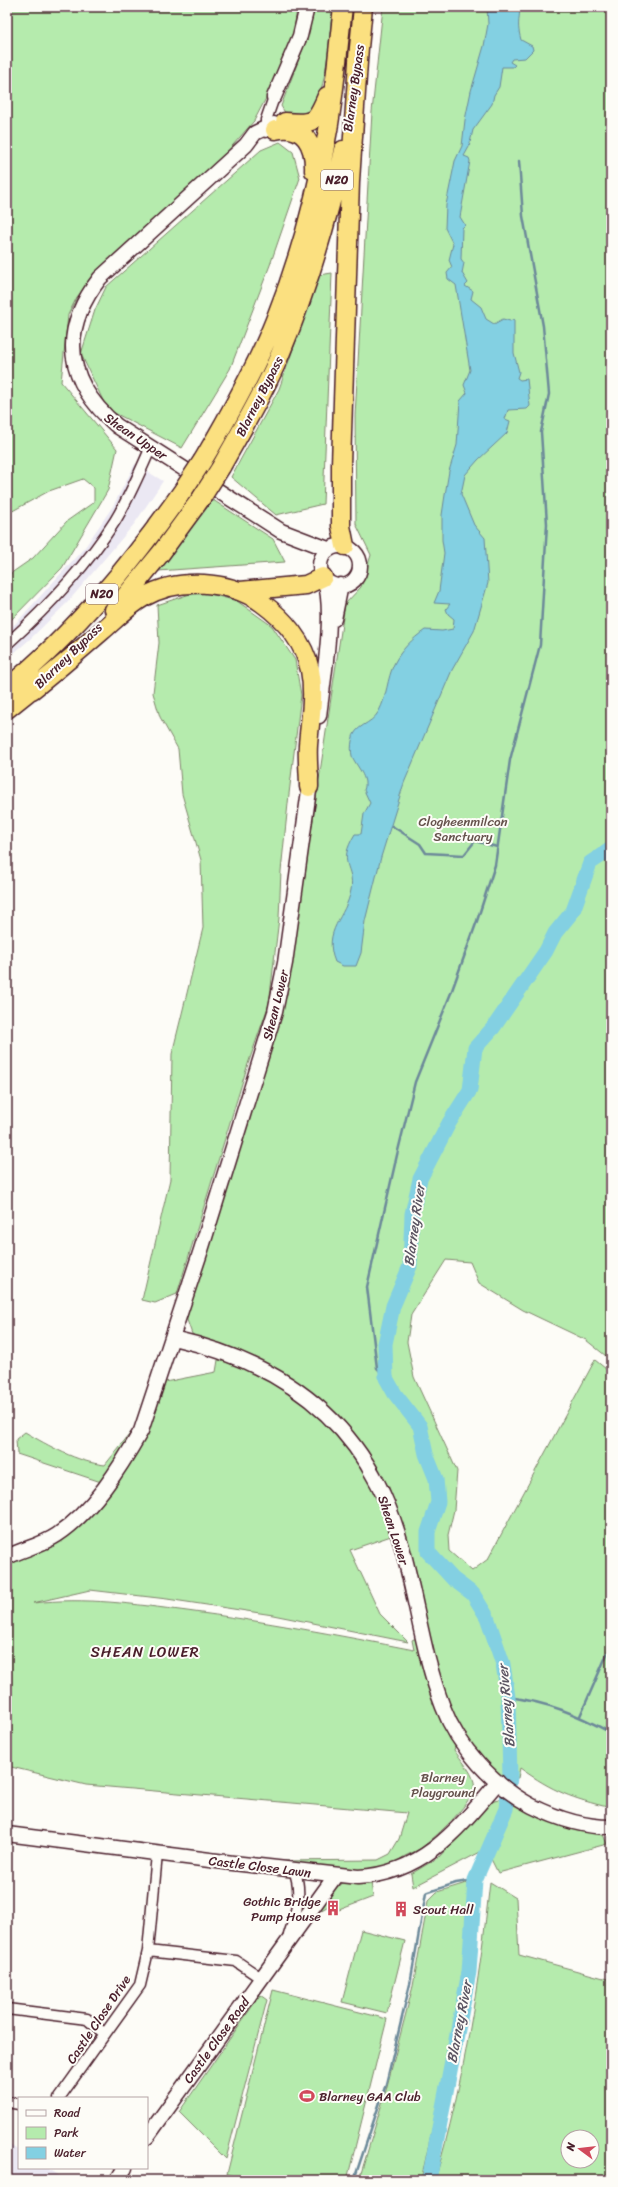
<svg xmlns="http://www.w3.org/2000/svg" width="618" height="2187" font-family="Sriracha,sans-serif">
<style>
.built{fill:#ebe8f3}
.green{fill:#b5ebad;stroke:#80856c;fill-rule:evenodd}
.water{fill:#83d0e2;stroke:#6c8999}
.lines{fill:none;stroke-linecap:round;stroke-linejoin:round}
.stream{stroke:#6c8999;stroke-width:2.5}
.river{stroke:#83d0e2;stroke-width:15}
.street-casing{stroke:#4a1f2b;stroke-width:13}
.secondary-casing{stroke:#4a1f2b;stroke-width:17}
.highway-casing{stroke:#4a1f2b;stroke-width:21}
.street{stroke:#fdfcf7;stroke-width:10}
.secondary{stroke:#fdfcf7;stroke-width:14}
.highway{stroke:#fbe080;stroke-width:18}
.highway-bridge-casing{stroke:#4a1f2b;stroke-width:21;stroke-linecap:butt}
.highway-bridge{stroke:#fbe080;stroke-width:18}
.labels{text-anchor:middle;stroke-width:4;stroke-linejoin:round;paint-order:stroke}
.shield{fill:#fdfcf7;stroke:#806168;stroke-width:1}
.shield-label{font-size:12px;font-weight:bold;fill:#4a1f2b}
.street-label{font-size:13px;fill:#4a1f2b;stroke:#fdfcf7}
.park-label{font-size:13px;fill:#65524c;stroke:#fdfcf7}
.poi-label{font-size:13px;fill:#4a1f2b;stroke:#fdfcf7;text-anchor:start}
.water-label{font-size:14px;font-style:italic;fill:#5b5462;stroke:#fdfcf7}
.quarter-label{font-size:15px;letter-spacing:1px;fill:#4a1f2b;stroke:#fdfcf7}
</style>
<rect width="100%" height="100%" fill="#fdfcf7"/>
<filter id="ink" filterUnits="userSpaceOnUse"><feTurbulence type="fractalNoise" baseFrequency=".025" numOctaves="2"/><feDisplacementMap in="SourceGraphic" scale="8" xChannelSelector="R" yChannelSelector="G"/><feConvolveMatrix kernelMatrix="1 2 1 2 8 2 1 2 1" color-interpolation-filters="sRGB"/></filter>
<g filter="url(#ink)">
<path class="built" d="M 135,464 L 163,481 L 135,523 L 67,603 L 29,640 L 7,659 L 7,631 L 16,623 L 85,547 L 113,506 Z
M 7,2143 L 19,2151 L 19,2168 L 47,2168 L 67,2180 L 7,2180 Z"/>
<path class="green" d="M 7,7 L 297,7 L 294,32 L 275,81 L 254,121 L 226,153 L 89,282 L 77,297 L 68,315 L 61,382 L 117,449 L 108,490 L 62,568 L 7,624 L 7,576 L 33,558 L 67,521 L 94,502 L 94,488 L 83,479 L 49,491 L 7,514 Z
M 315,7 L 333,7 C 328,42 329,84 310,115 L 287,116 L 281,106 L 307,38 Z
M 383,7 L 611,7 L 611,1360 L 586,1340 L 523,1310 L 479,1283 L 470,1262 L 446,1260 L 411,1315 L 407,1342 L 414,1377 L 457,1471 L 454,1510 L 448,1535 L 449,1551 L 472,1571 L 488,1559 L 595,1360 L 611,1373 L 611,1808 C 571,1798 554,1792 520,1768 L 518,1778 L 497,1775 L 473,1749 L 455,1721 L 436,1665 L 413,1563 L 389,1487 L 358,1441 L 322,1402 L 279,1370 L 244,1354 L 207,1343 L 192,1334 L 187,1320 L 189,1304 L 287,994 L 345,604 L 361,587 L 371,555 L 356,524 L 355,416 L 372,112 Z
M 280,142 L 293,152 L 300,178 L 270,265 L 230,369 L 182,448 L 107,409 L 81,354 L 95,310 L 106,287 L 261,150 Z
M 332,273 L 323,504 L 276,515 L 231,477 L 279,389 L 319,275 Z
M 213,500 L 273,539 L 285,562 L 158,571 Z
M 199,591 L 237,601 L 272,626 L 295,660 L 301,695 L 289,794 L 281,871 L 279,918 L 269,1004 L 248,1064 L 177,1294 L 155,1303 L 142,1300 L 170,1179 L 172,1054 L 203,928 L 201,860 L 182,794 L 178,749 L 160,717 L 153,693 L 159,643 L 157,605 Z
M 218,1360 C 269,1370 330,1418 358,1462 C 373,1485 384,1510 391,1536 L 350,1550 L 380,1614 L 408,1642 L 273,1615 L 167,1599 L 90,1590 L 33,1603 C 86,1597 134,1604 187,1611 C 263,1621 338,1635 414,1650 L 412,1640 L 416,1638 L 435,1706 L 455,1747 L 454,1750 C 461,1760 471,1770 474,1782 C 478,1799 435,1838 421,1848 C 414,1853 400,1856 396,1864 L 370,1870 L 349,1870 L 276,1863 L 278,1861 L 378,1860 L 390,1854 L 399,1839 L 407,1813 L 86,1785 L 7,1766 L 7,1566 L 82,1524 L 98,1503 L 149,1423 L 165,1382 L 216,1372 Z
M 140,1421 L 135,1436 L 101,1482 L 17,1454 L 16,1439 L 25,1432 C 49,1446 77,1462 105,1465 Z
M 502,1798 L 523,1809 L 602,1832 L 607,1844 L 498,1873 L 486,1849 L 413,1887 L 411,1874 L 439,1857 L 487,1802 Z
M 343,1882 L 371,1882 L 373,1897 L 339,1910 L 336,1902 L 316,1913 L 330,1893 Z
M 490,1882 L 516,1898 L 519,1955 L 611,1980 L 611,2180 L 435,2180 C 464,2082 479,1983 490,1882 ZM 568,2137 L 592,2137 L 592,2161 L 568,2161 Z
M 466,1883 L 473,1888 L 462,1992 L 455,2024 L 452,2057 L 435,2116 L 421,2180 L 359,2180 L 386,2090 L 413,1986 L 428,1901 L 437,1892 Z
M 361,1930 L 405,1941 L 387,2013 L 342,2002 Z
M 273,1990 L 387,2019 L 347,2180 L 251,2180 L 227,2174 Z
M 260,1995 L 267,2000 L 226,2159 L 179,2112 Z"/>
<path class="water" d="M 487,7 L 520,7 C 519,23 517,25 521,40 L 532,46 L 533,50 L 525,58 L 512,59 L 510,62 L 515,65 L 513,67 L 502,67 L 499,87 L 494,95 L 492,104 L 473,130 L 469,147 L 464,156 L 469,158 L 470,161 L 460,217 L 465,225 L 462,228 L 461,259 L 464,263 L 462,273 L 468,283 L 465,286 L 473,291 L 471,299 L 481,307 L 486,319 L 494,324 L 503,319 L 510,321 L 514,319 L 514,353 L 519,372 L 517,378 L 520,380 L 527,379 L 530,406 L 527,409 L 508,410 L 505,419 L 510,421 L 507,433 L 478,460 L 465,475 L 461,494 L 474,525 L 485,538 L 488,583 L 474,631 L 452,670 L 404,783 L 381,857 L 365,921 L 361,953 L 356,966 L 343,966 L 335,962 C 322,930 346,918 351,890 C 355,865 336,865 355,834 L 361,834 L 364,814 L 370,803 L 364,790 C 369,778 356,766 352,756 C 351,751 351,746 352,741 C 354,724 371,726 379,711 C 387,696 387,679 394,664 C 401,650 412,639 425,630 L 442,631 L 453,629 L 454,619 L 448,614 L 446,609 L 450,604 L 434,603 L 439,591 L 444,553 L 442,540 L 442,515 L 445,495 L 449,471 L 457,445 L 460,401 L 467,393 L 464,385 L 470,370 L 456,285 L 448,279 L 447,273 L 452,267 L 449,260 L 453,244 L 445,228 L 446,205 L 455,161 L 462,146 L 465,120 L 471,91 L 484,46 L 488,24 Z"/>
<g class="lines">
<path class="stream" d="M 392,826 L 420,844 L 426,853 L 464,855 L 475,841 L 497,847
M 386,1378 L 377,1368 L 367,1287 L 397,1155 L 415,1082 L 451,993 L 477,921 L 495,865 L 510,760 L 540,645 L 547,524 L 541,432 L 549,394 L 543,326 L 523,216 L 519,161
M 508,1697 C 547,1702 577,1714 611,1733
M 580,1716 L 611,1645
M 354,2180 L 386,2084 L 410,1984 L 426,1893 L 456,1883 L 475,1880"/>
<path class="river" d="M 429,2180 L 469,1972 L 475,1880 L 506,1809 L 510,1777 L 508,1697 L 503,1664 L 487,1617 L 473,1594 L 453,1579 L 428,1552 L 428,1532 L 438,1502 L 436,1479 L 426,1454 L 420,1426 L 395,1394 L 386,1378 L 385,1344 L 393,1306 L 410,1266 L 412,1214 L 420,1179 L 449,1123 L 470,1090 L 475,1048 L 493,1028 L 546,951 L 555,933 L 573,911 L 590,863 L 611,849"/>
<g class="street-casing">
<path id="street" d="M 266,132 L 266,120 L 274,97
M 7,644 C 48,607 85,568 115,521 C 129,498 140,472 151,447
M 289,1935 C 296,1914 303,1892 294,1870
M 148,1951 L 236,1961 L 261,1978
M 7,2009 L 87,2019 L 105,2034
M 59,2098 L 140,1985 L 148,1951 L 157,1854
M 7,2102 L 19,2104"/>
</g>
<g class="secondary-casing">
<path id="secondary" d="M 274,97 L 300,36 L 307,7
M 274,124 L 255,133 L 246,145 L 100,278 C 58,332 66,382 117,426 L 281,531 L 328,549
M320 566a20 20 0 1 1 40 0a20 20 0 1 1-40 0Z
M 334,619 L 341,585
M 319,716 C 323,681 336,611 324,578
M 173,1338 C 261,1358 336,1401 378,1484 C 414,1554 415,1635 443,1707 C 458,1747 494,1786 532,1806 C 556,1818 584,1827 611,1827
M 7,1557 C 23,1549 42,1545 57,1535 C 93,1511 120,1468 141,1431 L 201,1250 L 275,1012 L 285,963 L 311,776
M 7,1834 L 233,1863 L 358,1877 C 423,1874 458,1829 498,1782
M 147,2137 L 336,1875
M 117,2180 L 125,2168"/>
</g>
<g class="highway-casing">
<path id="highway" d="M 358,58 L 363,7
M 285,122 C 314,125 316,122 327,96
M 275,130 C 305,123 315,146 314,171
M 203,460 C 229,416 256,368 275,320 C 299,260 317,194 328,130 C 335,90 338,48 343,7
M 221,467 C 241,431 263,395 279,357 C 307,290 328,221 343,150
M 345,546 L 341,526 L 341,465 L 350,181 L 359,47
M 240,591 L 306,585 L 323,577
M 114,610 L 161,553 L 202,497
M 7,688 C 76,632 133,561 184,489
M 32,690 C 56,671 79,651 102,631 C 115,620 128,606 144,597 C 179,577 229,580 262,603 C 284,619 304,642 310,670 C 315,696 310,719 308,745 C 307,759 309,773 309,787
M 7,709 L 42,681"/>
</g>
<use href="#street" class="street"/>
<use href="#secondary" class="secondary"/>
<use href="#highway" class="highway"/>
<g class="highway-bridge-casing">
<path id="highway-bridge" d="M 184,489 L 203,460
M 202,497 L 221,467"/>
</g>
<use href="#highway-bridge" class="highway-bridge"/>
</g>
</g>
<defs>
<g id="building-bare" transform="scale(1.2)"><path d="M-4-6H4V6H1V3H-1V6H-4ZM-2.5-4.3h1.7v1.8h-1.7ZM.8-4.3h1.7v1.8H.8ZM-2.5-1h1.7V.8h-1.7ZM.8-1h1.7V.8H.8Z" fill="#d1495b" stroke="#fdfcf7" stroke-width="2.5" paint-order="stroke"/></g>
<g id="stadium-bare" transform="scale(1.2)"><path d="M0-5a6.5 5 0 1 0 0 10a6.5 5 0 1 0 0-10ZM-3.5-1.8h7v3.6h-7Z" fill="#d1495b" stroke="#fdfcf7" stroke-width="2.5" paint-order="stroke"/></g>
</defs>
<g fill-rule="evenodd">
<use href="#building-bare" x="333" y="1908"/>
<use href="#building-bare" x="401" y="1909"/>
<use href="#stadium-bare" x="307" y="2096"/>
</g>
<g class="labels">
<g class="shield">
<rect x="321" y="170" width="32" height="20" rx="3"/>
<rect x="86" y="584" width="32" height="20" rx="3"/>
</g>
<g class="shield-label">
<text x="337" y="184">N20</text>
<text x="102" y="598">N20</text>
</g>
<g class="street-label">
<text transform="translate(353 88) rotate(-82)" y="5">Blarney Bypass</text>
<text transform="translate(259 396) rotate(-63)" y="5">Blarney Bypass</text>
<text transform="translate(136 436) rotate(34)" y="5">Shean Upper</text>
<text transform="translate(68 655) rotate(-44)" y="5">Blarney Bypass</text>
<text transform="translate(275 1005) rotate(-76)" y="5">Shean Lower</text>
<text transform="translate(394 1530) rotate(72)" y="5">Shean Lower</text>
<text transform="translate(260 1866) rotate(7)" y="5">Castle Close Lawn</text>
<text transform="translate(98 2019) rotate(-56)" y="5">Castle Close Drive</text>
<text transform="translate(216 2040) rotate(-54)" y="5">Castle Close Road</text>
</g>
<g class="park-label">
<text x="463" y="826">Clogheenmilcon<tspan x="463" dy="15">Sanctuary</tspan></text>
<text x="443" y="1782">Blarney<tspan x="443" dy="15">Playground</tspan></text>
</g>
<g class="poi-label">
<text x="321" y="1906" text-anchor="end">Gothic Bridge<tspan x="321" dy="15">Pump House</tspan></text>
<text x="413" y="1914">Scout Hall</text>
<text x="319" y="2101">Blarney GAA Club</text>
</g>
<g class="water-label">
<text transform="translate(414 1225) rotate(-82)" y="5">Blarney River</text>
<text transform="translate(506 1706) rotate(-95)" y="5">Blarney River</text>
<text transform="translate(459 2022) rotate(-79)" y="5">Blarney River</text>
</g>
<g class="quarter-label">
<text x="145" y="1657">SHEAN LOWER</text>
</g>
</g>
<rect width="618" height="2187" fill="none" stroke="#fdfcf7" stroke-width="24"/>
<rect x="12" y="12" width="594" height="2163" fill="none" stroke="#4a1f2b" stroke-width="1.5" filter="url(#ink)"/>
<rect x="18" y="2097" width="130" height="72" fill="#fdfcf7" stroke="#b5a4a5"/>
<rect x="26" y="2110" width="20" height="6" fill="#fdfcf7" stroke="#b5a4a5"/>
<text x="54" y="2117" font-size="12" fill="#4a1f2b">Road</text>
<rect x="26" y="2127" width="20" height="12" fill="#b5ebad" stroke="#b5a4a5"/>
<text x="54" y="2137" font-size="12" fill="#4a1f2b">Park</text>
<rect x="26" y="2147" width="20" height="12" fill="#83d0e2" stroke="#b5a4a5"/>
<text x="54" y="2157" font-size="12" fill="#4a1f2b">Water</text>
<g transform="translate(580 2149) rotate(285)"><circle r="19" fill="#fdfcf7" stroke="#b5a4a5"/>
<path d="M0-3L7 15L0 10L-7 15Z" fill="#d1495b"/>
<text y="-6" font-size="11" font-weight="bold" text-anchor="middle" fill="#4a1f2b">N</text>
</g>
</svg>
